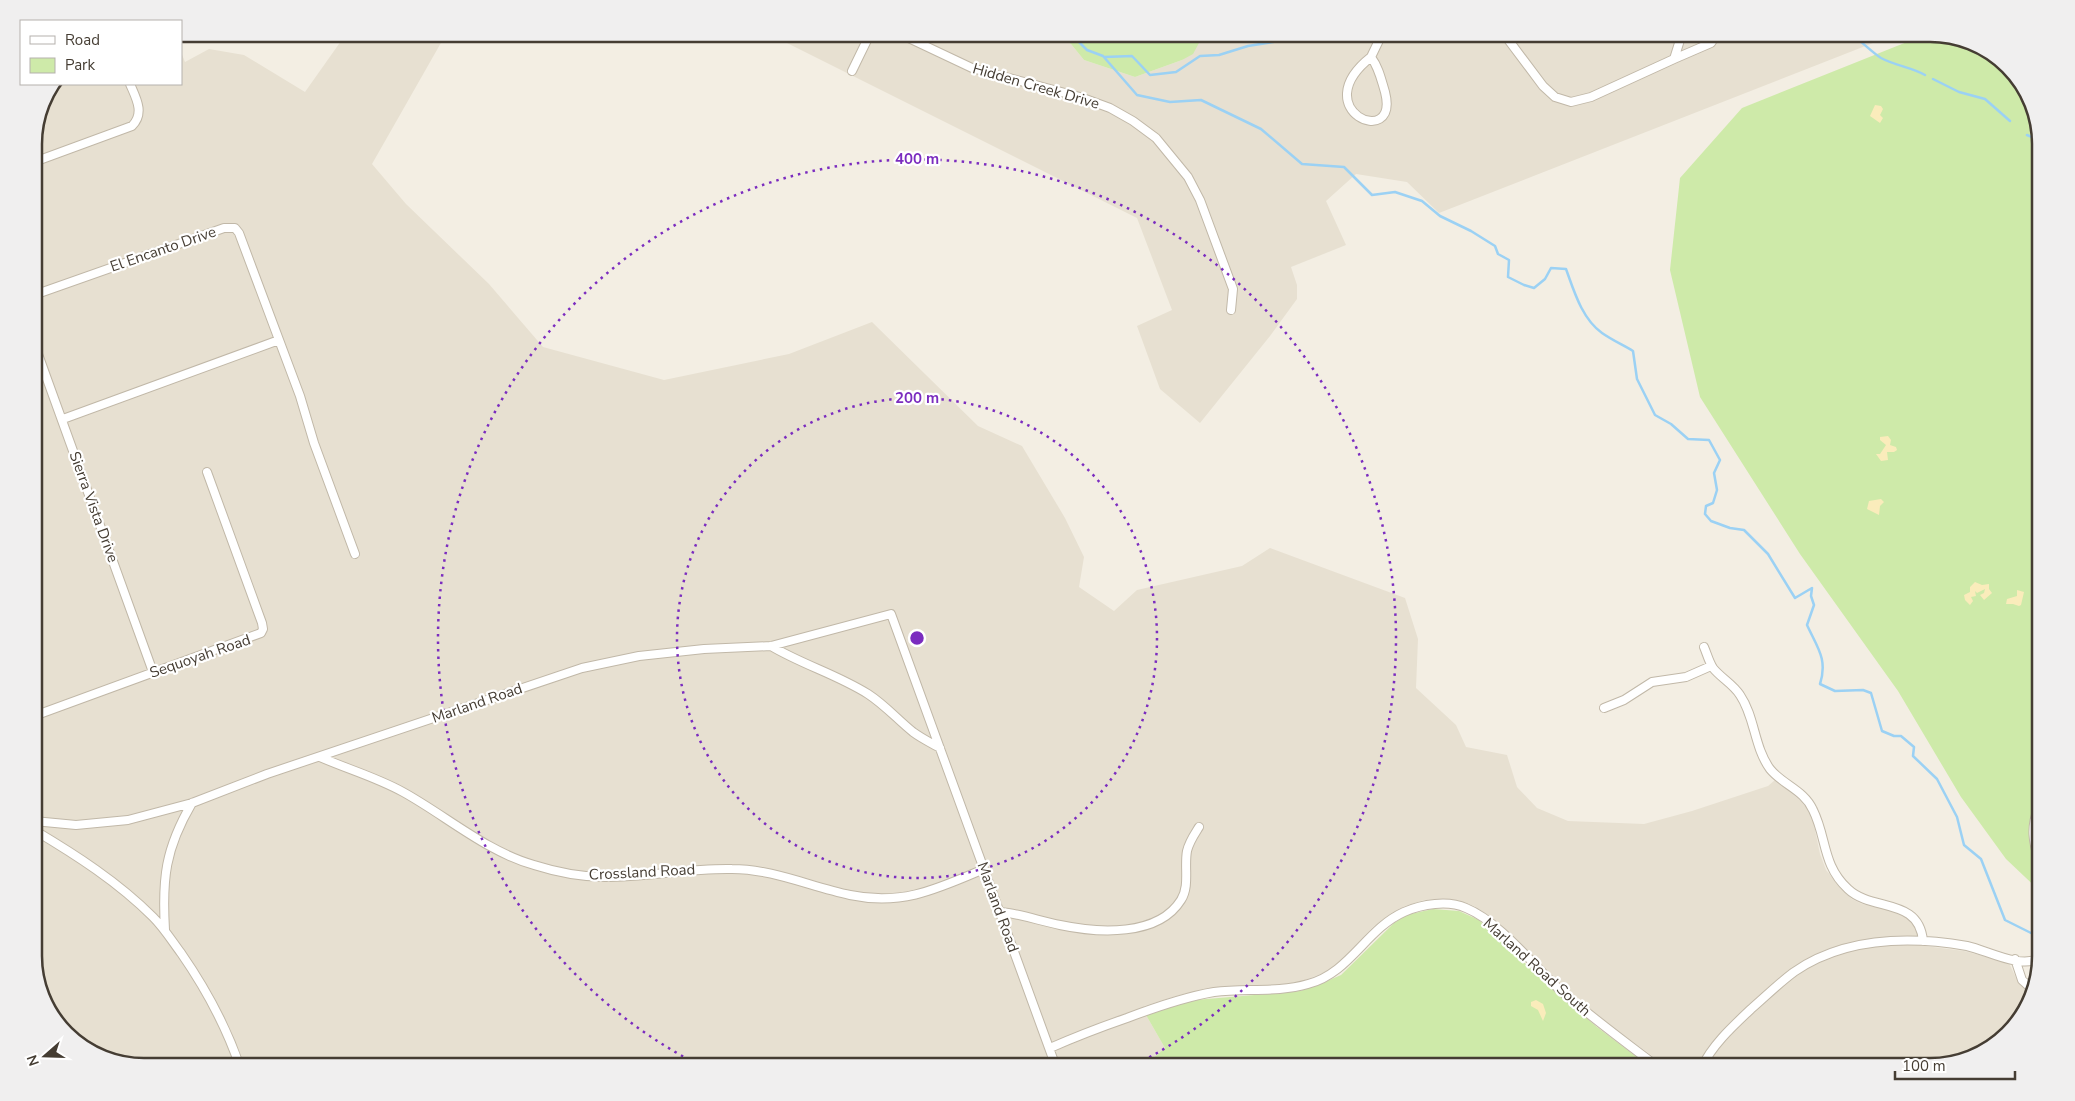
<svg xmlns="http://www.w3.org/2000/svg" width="2075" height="1101" font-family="'Nunito Sans',sans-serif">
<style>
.residential{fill:#e7e0d1}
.green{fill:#ceeaa9}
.sand{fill:#faecbb}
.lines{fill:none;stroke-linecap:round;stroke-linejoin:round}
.stream{stroke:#9bd1f4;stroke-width:2.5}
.street-casing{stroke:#c1b8a8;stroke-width:10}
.street{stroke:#fff;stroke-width:8}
.ring{fill:none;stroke:#7b2cbf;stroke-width:2.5;stroke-dasharray:2.5 5}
.labels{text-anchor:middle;stroke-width:4.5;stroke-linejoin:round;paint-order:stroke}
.street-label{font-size:15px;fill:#453d33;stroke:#fff}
.rim{fill:none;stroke:#453d33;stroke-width:2.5}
.centre{fill:#7b2cbf;stroke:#fff;stroke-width:2.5}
.ring-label{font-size:15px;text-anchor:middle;font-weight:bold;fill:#7b2cbf;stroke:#fff;stroke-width:4.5;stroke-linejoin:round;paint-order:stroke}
</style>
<rect width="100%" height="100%" fill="#f3eee3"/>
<path class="residential" d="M 346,34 L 446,34 L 372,164 L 406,204 L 489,284 L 543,347 L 664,380 L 789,354 L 872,322 L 978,426 L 1022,446 L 1065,518 L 1084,557 L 1079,587 L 1114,611 L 1137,590 L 1242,566 L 1270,548 L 1405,598 L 1418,639 L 1416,688 L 1456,725 L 1466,747 L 1507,755 L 1517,787 L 1537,808 L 1568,821 L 1644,824 L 1692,811 L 1768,786 L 1775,780 L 1800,800 L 1808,810 L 1813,820 L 1820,854 L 1826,870 L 1843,890 L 1852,899 L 1862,904 L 1893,910 L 1903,915 L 1913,922 L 1925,946 L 1964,951 L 2009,963 L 2017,980 L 2032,995 L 2030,1006 L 1986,1052 L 1931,1067 L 1667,1067 L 1597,1015 L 1555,979 L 1491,917 L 1474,906 L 1458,900 L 1438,899 L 1424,900 L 1405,906 L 1393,912 L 1373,927 L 1336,966 L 1323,973 L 1303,981 L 1286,984 L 1208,989 L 1183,994 L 1144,1006 L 1146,1015 L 1165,1048 L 1143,1067 L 144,1067 L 95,1056 L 53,1018 L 34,964 L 34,137 L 42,102 L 54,84 L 181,84 L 181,52 L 185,62 L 209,49 L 244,55 L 305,92 Z
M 769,34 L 1054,34 L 1071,44 L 1084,60 L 1135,77 L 1182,60 L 1199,43 L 1196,34 L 1896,34 L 1439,213 L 1407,182 L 1356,174 L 1326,201 L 1346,245 L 1291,267 L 1297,285 L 1297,299 L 1270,336 L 1200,423 L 1160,389 L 1137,326 L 1172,310 L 1137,218 Z"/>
<path class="green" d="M 1054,34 L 1196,34 L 1199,43 L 1193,54 L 1182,60 L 1135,77 L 1084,60 L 1071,44 Z
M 1927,34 L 1980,45 L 2023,83 L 2041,137 L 2041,892 L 2006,859 L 1961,797 L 1898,691 L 1800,554 L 1700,397 L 1670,270 L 1680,178 L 1742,108 Z
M 1433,909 L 1459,911 L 1479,920 L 1546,983 L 1597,1027 L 1650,1067 L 1143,1067 L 1165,1048 L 1146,1015 L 1195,1000 L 1300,991 L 1318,985 L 1341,975 L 1394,923 L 1406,915 Z"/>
<path class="sand" d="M 1875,105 L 1881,106 L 1883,109 L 1880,115 L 1883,118 L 1880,123 L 1870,116 Z
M 1888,436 L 1891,440 L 1890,445 L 1896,447 L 1897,450 L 1894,452 L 1887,452 L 1888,460 L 1881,461 L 1876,454 L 1880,454 L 1886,445 L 1880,440 L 1880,437 Z
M 1881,499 L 1884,502 L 1880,506 L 1879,515 L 1867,509 L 1869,501 Z
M 1975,582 L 1982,585 L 1989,584 L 1989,589 L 1992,593 L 1984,600 L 1980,595 L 1984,593 L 1985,589 L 1977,593 L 1975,591 L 1976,596 L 1971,597 L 1973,601 L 1970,605 L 1965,600 L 1964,595 L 1970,592 L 1970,587 Z
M 2017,590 L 2024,592 L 2021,605 L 2019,606 L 2013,604 L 2006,604 L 2007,599 L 2017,596 Z
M 1536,1000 L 1543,1004 L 1546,1013 L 1543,1021 L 1538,1010 L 1531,1006 L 1531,1002 Z"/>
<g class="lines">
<path class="stream" d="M 1071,34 L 1087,50 L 1103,56 L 1137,95 L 1170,102 L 1201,100 L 1261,129 L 1302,164 L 1344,167 L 1372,195 L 1395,192 L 1422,201 L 1440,216 L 1471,231 L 1495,246 L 1498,254 L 1509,260 L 1508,277 L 1524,285 L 1534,288 L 1545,279 L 1551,268 L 1566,269 C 1574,291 1582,319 1602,333 C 1612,340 1623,345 1633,351 L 1637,379 L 1655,415 L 1671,424 L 1688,439 L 1709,440 L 1720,460 L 1714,473 L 1717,490 L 1713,503 L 1706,506 L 1705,514 L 1711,521 L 1730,528 L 1744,530 L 1768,554 L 1795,598 L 1812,588 L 1811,596 L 1814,605 L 1807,625 C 1817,647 1828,659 1820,684 L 1835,691 L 1863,690 L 1871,693 L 1882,731 L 1894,736 L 1901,736 L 1914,747 L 1913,756 L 1937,779 L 1957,817 L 1964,845 L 1981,859 L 2005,920 L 2033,934 L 2039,947
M 1850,34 C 1862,41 1870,51 1881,58 C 1896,66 1911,67 1925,75
M 1104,57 L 1132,56 L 1150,75 L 1176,72 L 1200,56 L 1219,55 L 1248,46 L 1279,41 L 1293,34
M 1933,79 L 1959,92 L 1985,99 L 2010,121
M 2027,135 L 2041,141"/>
<g class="street-casing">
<path id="street" d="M 900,34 L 972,68 L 1080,97 L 1110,108 L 1133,121 L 1156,138 L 1188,177 L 1200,200 L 1233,289 L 1231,310
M 1504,34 L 1543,86 L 1555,97 L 1571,102 L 1591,97 L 1674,59 L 1680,40 L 1680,34
M 1371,57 C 1379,68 1381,79 1385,92 C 1400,151 1304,110 1371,57 Z
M 1371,57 L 1382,34
M 1674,59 L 1711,43 L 1717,34
M 852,71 L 870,34
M 34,162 L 132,126 C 145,113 136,98 130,84
M 34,295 L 224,228 L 235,228 L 239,233 L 300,396 L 314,443 L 355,554
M 34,343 L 153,672
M 63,419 L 279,340
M 771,646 C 803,665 836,674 868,694 C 885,705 898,720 913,732 C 921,738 931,743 940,748
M 1704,647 C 1707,654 1709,662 1713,668 C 1721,678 1733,684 1740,695 C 1755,717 1754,747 1770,769 C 1783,785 1804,790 1813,810 C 1827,838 1822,865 1848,889 C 1872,912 1919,897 1923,941
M 1604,708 L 1624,700 L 1652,682 L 1686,677 L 1711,666
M 34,716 L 261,633 L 263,629 L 262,623 L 207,472
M 320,757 C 347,769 376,777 403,792 C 445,815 487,852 534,865 C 556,872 581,877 605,877 C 647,877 690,868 732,869 C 773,869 811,887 850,895 C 902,906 937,889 984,869
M 2041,802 C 2029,826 2033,843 2041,868
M 34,821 L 76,825 L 128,820 L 192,803 L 267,774 L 582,668 L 639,656 L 704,649 L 771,646 L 891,614 L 1056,1067
M 34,830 C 76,855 118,882 153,917 C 164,928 172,941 181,953 C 206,989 226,1026 240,1067
M 1001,912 C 1021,914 1040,921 1060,925 C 1098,933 1158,937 1181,900 C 1190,886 1184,867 1187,851 C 1189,842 1194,835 1199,827
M 165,930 C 162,879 165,849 192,803
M 2015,959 L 2022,980 L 2033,990
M 1050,1048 C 1075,1037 1101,1027 1127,1018 C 1156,1007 1184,997 1214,992 C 1246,988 1277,993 1308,984 C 1350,973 1366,929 1404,912 C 1422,904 1448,900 1466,908 C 1500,922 1533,965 1560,990 C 1591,1017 1625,1042 1658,1067
M 1702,1067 C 1712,1045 1733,1026 1751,1009 C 1765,997 1779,983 1794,972 C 1845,937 1908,936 1967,946 C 1989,951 2019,969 2041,958"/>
</g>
<use href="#street" class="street"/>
</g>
<g class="ring">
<circle cx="917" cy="638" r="240"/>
<path d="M703 1067A479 479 0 1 1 1131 1067"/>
</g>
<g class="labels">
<g class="street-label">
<text transform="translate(1036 86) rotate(16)" y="5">Hidden Creek Drive</text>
<text transform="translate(163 249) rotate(-19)" y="5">El Encanto Drive</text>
<text transform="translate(94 507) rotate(70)" y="5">Sierra Vista Drive</text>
<text transform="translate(200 656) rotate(-19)" y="5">Sequoyah Road</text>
<text transform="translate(477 703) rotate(-19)" y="5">Marland Road</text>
<text transform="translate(642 872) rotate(-3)" y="5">Crossland Road</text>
<text transform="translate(998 907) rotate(70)" y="5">Marland Road</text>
<text transform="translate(1537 967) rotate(42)" y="5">Marland Road South</text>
</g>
</g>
<path d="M0 0H2075V1101H0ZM144 42H1930A102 102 0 0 1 2032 144V956A102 102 0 0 1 1930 1058H144A102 102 0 0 1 42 956V144A102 102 0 0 1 144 42Z" fill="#f0efef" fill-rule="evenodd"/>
<path class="rim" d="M144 42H1930A102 102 0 0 1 2032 144V956A102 102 0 0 1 1930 1058H144A102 102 0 0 1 42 956V144A102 102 0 0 1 144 42Z"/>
<circle cx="917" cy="638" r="8" class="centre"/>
<g class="ring-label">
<text x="917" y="164">400 m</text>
<text x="917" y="403">200 m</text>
</g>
<rect x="20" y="20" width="162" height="65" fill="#ffffff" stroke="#b5b1ad"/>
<rect x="30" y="36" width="25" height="8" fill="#ffffff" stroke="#b5b1ad"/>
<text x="65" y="45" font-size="15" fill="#453d33">Road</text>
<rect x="30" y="58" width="25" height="15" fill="#ceeaa9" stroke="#b5b1ad"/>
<text x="65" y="70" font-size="15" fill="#453d33">Park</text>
<g transform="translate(45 1056) rotate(250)" stroke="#ffffff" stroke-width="4" paint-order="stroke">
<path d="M0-4L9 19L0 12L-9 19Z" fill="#453d33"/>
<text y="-8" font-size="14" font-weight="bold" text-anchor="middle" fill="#453d33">N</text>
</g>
<path d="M1895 1071v8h120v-8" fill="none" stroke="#453d33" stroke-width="2.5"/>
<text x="1902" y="1071" font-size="15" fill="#453d33" stroke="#ffffff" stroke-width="4" paint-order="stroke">100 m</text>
</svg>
